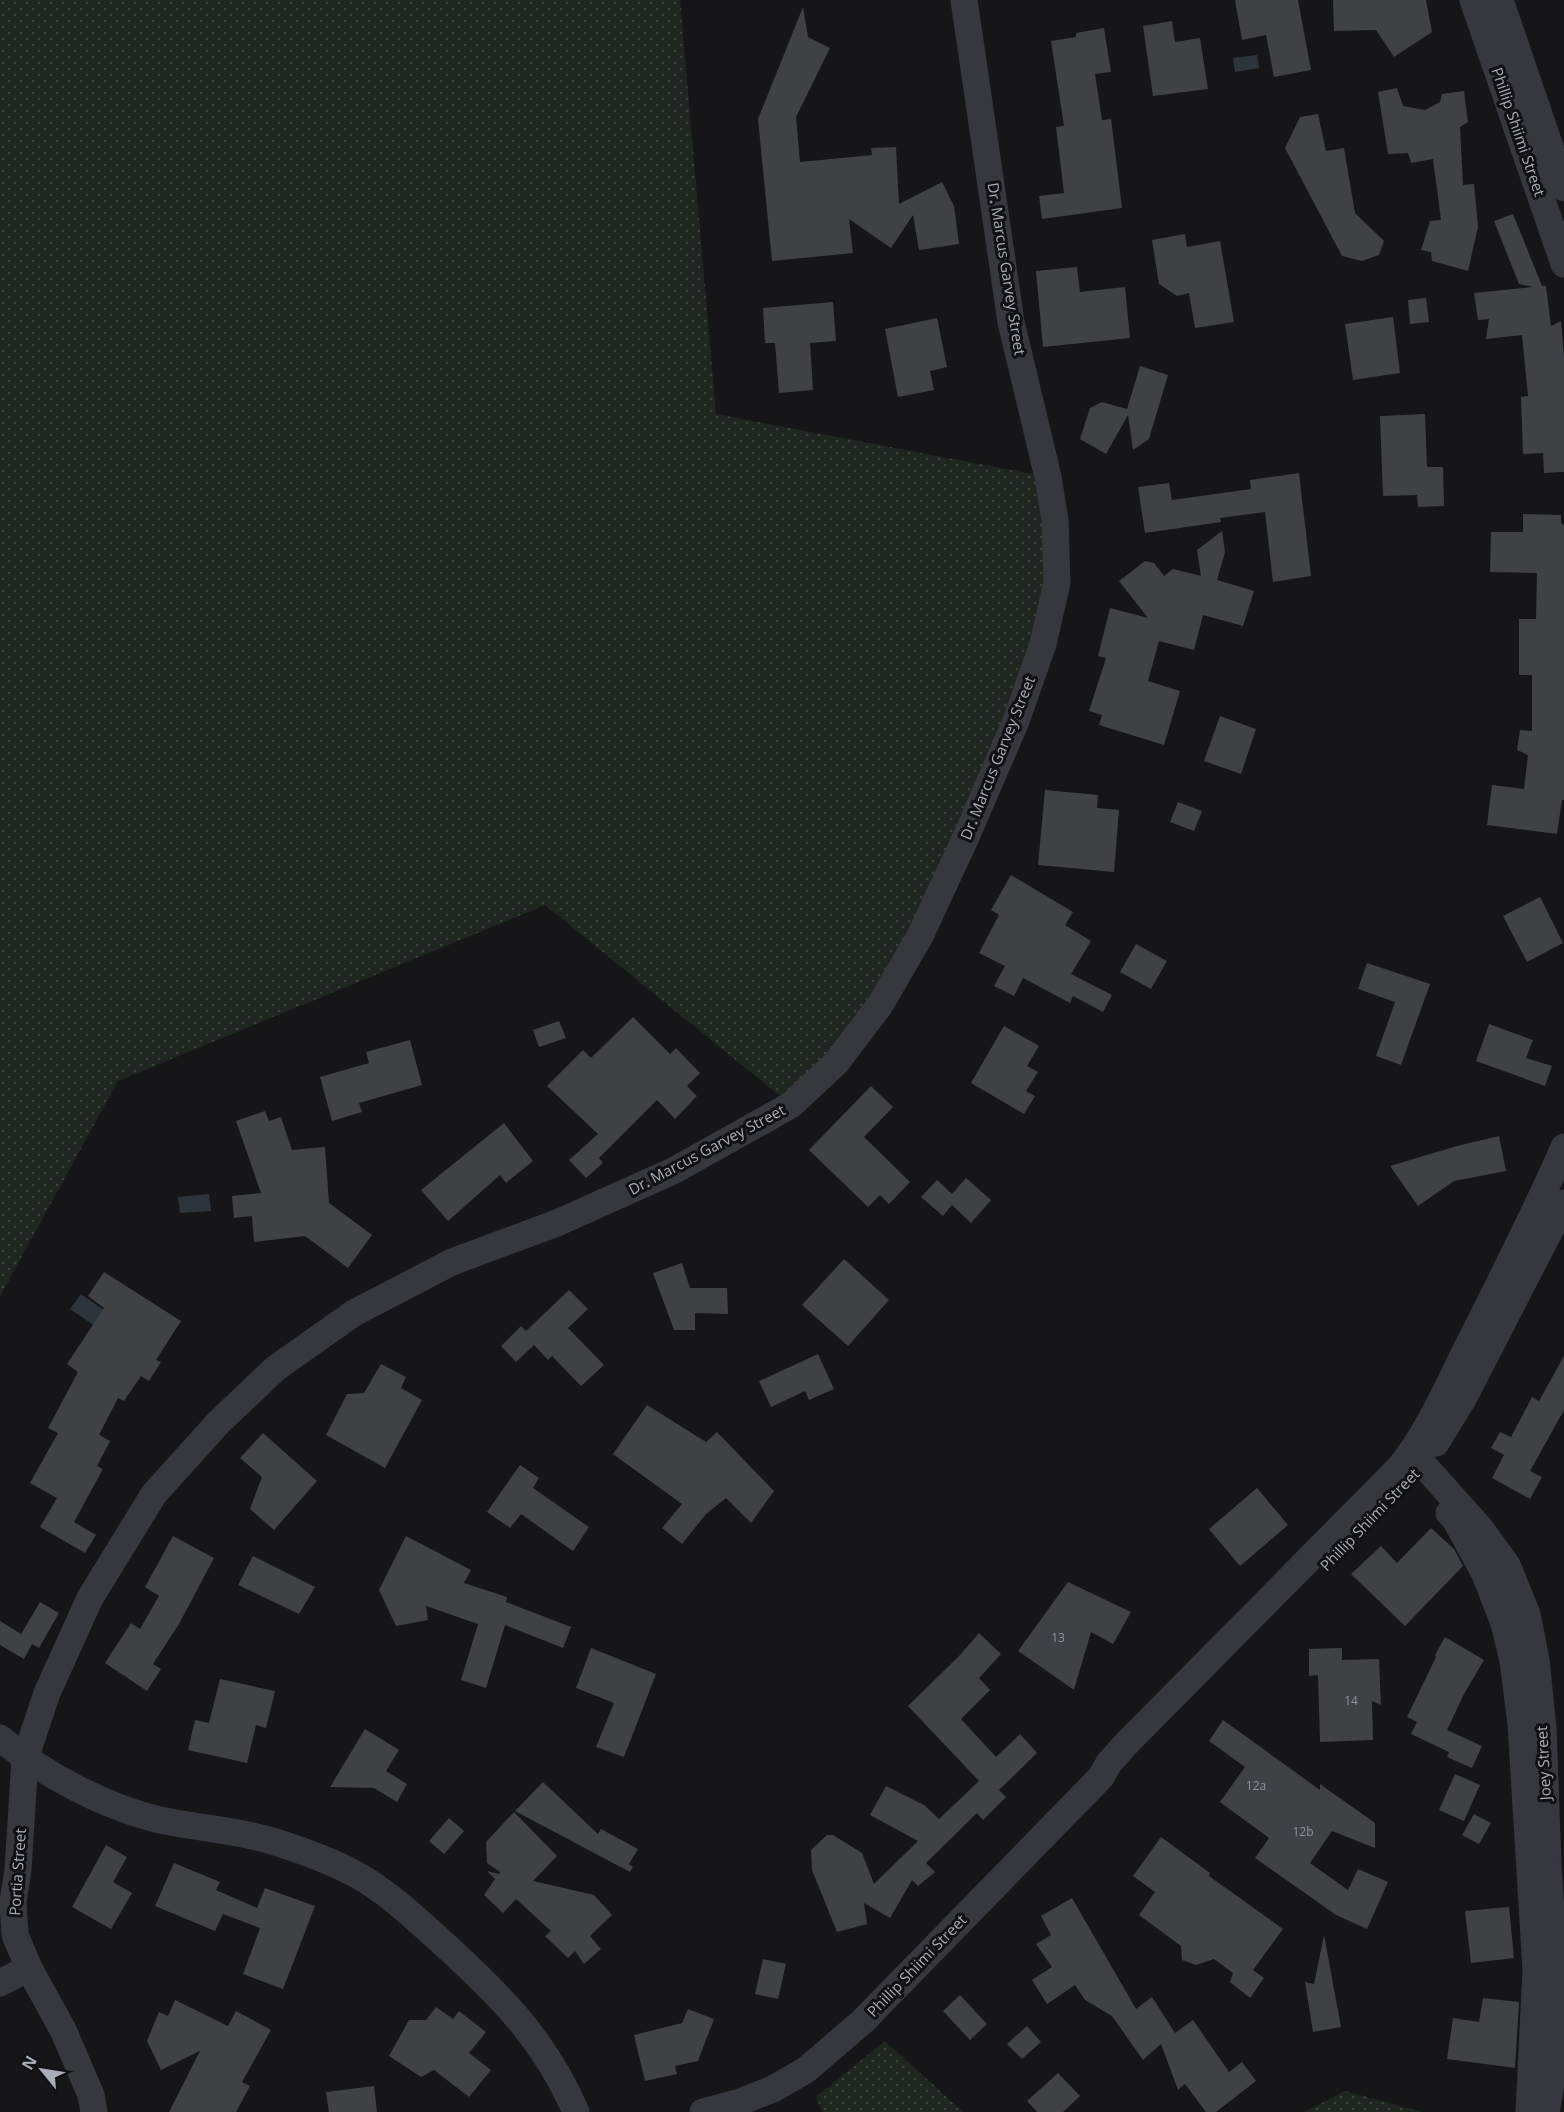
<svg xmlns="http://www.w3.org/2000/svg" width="1564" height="2112" font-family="'Open Sans',sans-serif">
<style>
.grass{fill:url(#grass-dots)}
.water{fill:#2c353c}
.building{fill:#404145}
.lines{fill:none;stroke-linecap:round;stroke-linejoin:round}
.street{stroke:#37383d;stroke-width:27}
.labels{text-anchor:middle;stroke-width:6;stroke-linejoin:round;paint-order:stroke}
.number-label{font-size:12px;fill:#8e929b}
.street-label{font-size:15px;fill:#a8adb8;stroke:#111113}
</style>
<defs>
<pattern id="grass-dots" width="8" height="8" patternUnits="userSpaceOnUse" patternTransform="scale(1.5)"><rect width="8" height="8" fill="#1e261f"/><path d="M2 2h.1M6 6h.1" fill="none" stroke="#3c433d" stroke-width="1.8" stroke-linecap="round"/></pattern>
</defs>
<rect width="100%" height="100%" fill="#161618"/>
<path class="grass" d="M 0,0 L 680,0 L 716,414 L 1048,477 L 1057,583 L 920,936 L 791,1105 L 545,905 L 118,1081 L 0,1296 Z
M 885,2041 L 963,2112 L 822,2112 L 816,2097 Z
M 1345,2091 L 1422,2112 L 1304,2112 Z"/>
<path class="water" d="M 1257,55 L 1259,68 L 1235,72 L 1233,58 Z
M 209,1194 L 211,1211 L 180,1213 L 178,1197 Z
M 81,1294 L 108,1313 L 98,1328 L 70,1309 Z"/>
<path class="building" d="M 1235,0 L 1298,0 L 1311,70 L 1274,77 L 1266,35 L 1242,40 Z
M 1333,0 L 1426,0 L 1432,32 L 1394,57 L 1376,30 L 1334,31 Z
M 803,7 L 808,37 L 830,48 L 796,117 L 800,162 L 872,155 L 871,148 L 896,147 L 899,204 L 942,182 L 954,206 L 959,244 L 919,250 L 913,215 L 891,248 L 849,219 L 853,253 L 772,261 L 758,119 Z
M 1172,21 L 1175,42 L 1200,38 L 1208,89 L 1153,96 L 1143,26 Z
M 1104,28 L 1111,72 L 1095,74 L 1102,120 L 1111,119 L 1122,208 L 1042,219 L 1039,196 L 1064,193 L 1056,127 L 1064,126 L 1051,41 L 1076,37 L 1076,33 Z
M 1397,88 L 1403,106 L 1425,110 L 1440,102 L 1442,94 L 1464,91 L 1468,122 L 1460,127 L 1463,185 L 1474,184 L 1478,227 L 1468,271 L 1432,261 L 1431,252 L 1421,250 L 1430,221 L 1441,220 L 1433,159 L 1411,163 L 1408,153 L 1388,154 L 1378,92 Z
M 1318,114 L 1326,151 L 1344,148 L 1355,213 L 1384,241 L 1379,255 L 1362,261 L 1342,256 L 1285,148 L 1300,117 Z
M 1513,214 L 1542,286 L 1546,286 L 1551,326 L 1561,321 L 1564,357 L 1564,472 L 1544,473 L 1543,453 L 1523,454 L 1521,397 L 1528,396 L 1522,335 L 1486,339 L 1489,319 L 1478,320 L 1474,293 L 1533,287 L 1519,284 L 1494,221 Z
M 1185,234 L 1187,247 L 1220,241 L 1234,322 L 1195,328 L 1189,293 L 1177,296 L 1159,284 L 1152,240 Z
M 1077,267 L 1080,292 L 1125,287 L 1130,338 L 1043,347 L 1036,271 Z
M 1426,298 L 1429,322 L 1410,324 L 1408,300 Z
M 833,302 L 836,341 L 810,343 L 813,390 L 779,393 L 775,343 L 765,343 L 763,308 Z
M 1393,317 L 1400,373 L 1353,380 L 1345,324 Z
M 937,318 L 947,367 L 930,371 L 934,390 L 898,397 L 885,329 Z
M 1140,366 L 1168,375 L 1149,439 L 1133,450 L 1128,415 L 1106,454 L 1080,439 L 1090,408 L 1102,402 L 1127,409 Z
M 1425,414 L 1427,467 L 1443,467 L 1444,506 L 1418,507 L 1417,495 L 1383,496 L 1380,416 Z
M 1299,473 L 1311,576 L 1273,582 L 1265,512 L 1220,518 L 1221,522 L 1145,533 L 1138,487 L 1169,483 L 1172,500 L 1251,489 L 1250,480 Z
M 1523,514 L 1561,515 L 1561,523 L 1564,525 L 1564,800 L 1562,800 L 1557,834 L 1487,825 L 1492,785 L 1524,789 L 1528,755 L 1517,750 L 1520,730 L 1532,731 L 1532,675 L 1519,675 L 1519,619 L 1536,619 L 1537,573 L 1490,572 L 1491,532 L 1523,532 Z
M 1222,531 L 1225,552 L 1217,580 L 1254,591 L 1243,626 L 1203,615 L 1194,650 L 1159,641 L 1148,681 L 1180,691 L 1164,745 L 1099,725 L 1102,715 L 1089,711 L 1106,658 L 1098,656 L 1110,608 L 1148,618 L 1119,581 L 1145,561 L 1154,563 L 1164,576 L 1173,569 L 1201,576 L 1197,550 Z
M 1220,716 L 1256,729 L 1241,774 L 1204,761 Z
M 1045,790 L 1098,795 L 1097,808 L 1119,810 L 1114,872 L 1038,865 Z
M 1178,802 L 1202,811 L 1194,831 L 1170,822 Z
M 1011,875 L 1073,912 L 1065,925 L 1091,941 L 1071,974 L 1112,995 L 1103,1012 L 1073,996 L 1070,1003 L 1023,978 L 1014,996 L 994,986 L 1005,966 L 979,953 L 999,915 L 991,910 Z
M 1540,897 L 1563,943 L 1527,962 L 1503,916 Z
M 1136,944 L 1167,961 L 1151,989 L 1120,972 Z
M 1367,963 L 1430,984 L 1401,1065 L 1376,1056 L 1395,1002 L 1358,989 Z
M 633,1017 L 670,1054 L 676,1048 L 700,1073 L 687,1086 L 697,1096 L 675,1119 L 657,1100 L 599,1158 L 603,1163 L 586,1178 L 569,1160 L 598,1134 L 547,1086 L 583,1050 L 591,1058 Z
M 559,1021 L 566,1038 L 539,1047 L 533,1030 Z
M 1489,1024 L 1533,1040 L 1526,1058 L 1552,1066 L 1545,1086 L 1476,1061 Z
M 1004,1026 L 1039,1046 L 1027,1066 L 1038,1072 L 1026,1091 L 1035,1096 L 1024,1114 L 971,1083 Z
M 410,1040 L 422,1085 L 359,1103 L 362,1112 L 332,1121 L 320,1077 L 369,1063 L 366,1052 Z
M 871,1086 L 893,1107 L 864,1137 L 910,1182 L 889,1204 L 880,1195 L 868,1207 L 809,1150 Z
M 265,1111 L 269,1121 L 281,1117 L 292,1150 L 325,1147 L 329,1203 L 372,1235 L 348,1268 L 305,1236 L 254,1242 L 252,1216 L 234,1218 L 232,1196 L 261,1193 L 236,1121 Z
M 504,1123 L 533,1161 L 506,1183 L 500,1175 L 448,1221 L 421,1190 Z
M 1499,1136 L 1506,1171 L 1454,1181 L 1418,1206 L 1390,1166 L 1457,1146 Z
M 966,1178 L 991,1200 L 971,1223 L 952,1205 L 943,1216 L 921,1197 L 937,1180 L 952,1194 Z
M 844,1259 L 889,1300 L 848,1346 L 802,1305 Z
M 682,1263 L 690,1288 L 727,1288 L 728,1314 L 695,1313 L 695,1330 L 674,1330 L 653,1273 Z
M 104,1272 L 181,1321 L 156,1360 L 161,1362 L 149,1381 L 141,1376 L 124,1401 L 118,1398 L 99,1435 L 110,1441 L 97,1466 L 103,1469 L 74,1522 L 96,1535 L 85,1553 L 40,1527 L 57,1498 L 30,1483 L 58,1433 L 48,1428 L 78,1372 L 67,1364 L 104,1308 L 88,1296 Z
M 569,1290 L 588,1309 L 568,1328 L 604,1365 L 581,1386 L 552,1356 L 548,1360 L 534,1345 L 516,1362 L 501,1346 L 521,1326 L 526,1331 Z
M 818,1354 L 834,1389 L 809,1400 L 805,1391 L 771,1407 L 759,1381 Z
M 1564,1356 L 1564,1410 L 1530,1471 L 1542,1477 L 1530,1499 L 1492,1478 L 1504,1455 L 1491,1448 L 1500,1432 L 1511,1437 L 1532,1397 L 1539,1401 Z
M 381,1364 L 406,1377 L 401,1388 L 422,1400 L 385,1468 L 326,1435 L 347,1394 L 364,1393 Z
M 647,1405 L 706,1442 L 717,1432 L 774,1491 L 751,1523 L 726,1498 L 706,1514 L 682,1544 L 662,1528 L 682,1504 L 613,1454 Z
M 263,1433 L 317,1481 L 274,1530 L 250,1509 L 262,1477 L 240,1458 Z
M 520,1465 L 539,1478 L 533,1488 L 589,1527 L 573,1551 L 521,1514 L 510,1528 L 487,1512 Z
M 1257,1488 L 1288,1525 L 1240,1566 L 1209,1529 Z
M 1431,1528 L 1454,1549 L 1463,1566 L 1405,1626 L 1351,1574 L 1381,1546 L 1397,1563 Z
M 173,1536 L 214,1558 L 179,1624 L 153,1664 L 161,1669 L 147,1691 L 105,1663 L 131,1623 L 140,1629 L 159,1596 L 145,1587 Z
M 406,1536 L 471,1570 L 464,1583 L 507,1597 L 506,1602 L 571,1627 L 563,1648 L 505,1625 L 486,1688 L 461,1680 L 478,1624 L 426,1606 L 428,1620 L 396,1626 L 379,1590 Z
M 253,1556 L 315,1587 L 299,1614 L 238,1585 Z
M 1068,1582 L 1131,1612 L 1113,1644 L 1091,1632 L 1074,1690 L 1018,1651 Z
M 40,1602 L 59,1613 L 39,1648 L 32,1644 L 24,1659 L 0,1645 L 0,1621 L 21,1634 Z
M 979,1633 L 1001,1654 L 979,1678 L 990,1690 L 961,1719 L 996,1757 L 1020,1734 L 1037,1753 L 999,1790 L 1006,1797 L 983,1820 L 977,1813 L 926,1863 L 935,1872 L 918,1886 L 912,1880 L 890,1918 L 864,1903 L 867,1924 L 837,1932 L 812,1870 L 811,1850 L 827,1835 L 833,1835 L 862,1853 L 874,1884 L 918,1841 L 870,1815 L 886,1786 L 924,1805 L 939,1819 L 979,1781 L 908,1706 L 959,1656 Z
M 1445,1637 L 1484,1660 L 1464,1694 L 1447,1730 L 1482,1746 L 1472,1768 L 1447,1757 L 1449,1752 L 1411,1734 L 1417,1722 L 1407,1717 L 1436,1657 L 1435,1655 Z
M 591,1648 L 656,1674 L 624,1757 L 596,1747 L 614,1703 L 576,1688 Z
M 1342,1648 L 1342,1660 L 1379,1659 L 1381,1705 L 1372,1701 L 1373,1740 L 1320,1742 L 1318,1675 L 1309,1676 L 1309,1649 Z
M 220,1679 L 275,1691 L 266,1728 L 256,1725 L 247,1763 L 188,1750 L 195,1720 L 209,1723 Z
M 1223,1720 L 1320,1790 L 1320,1784 L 1375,1823 L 1375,1848 L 1332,1831 L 1310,1863 L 1348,1890 L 1358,1869 L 1388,1882 L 1367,1929 L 1336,1915 L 1255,1858 L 1269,1838 L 1220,1802 L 1245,1767 L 1209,1741 Z
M 365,1729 L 399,1750 L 386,1771 L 407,1784 L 397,1802 L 374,1788 L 330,1787 Z
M 1455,1774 L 1480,1785 L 1464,1821 L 1439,1810 Z
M 543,1782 L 598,1834 L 601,1829 L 638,1849 L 629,1864 L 633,1867 L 630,1872 L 515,1811 Z
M 514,1812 L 557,1856 L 533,1881 L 594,1895 L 612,1915 L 590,1936 L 601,1949 L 584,1964 L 575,1951 L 568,1958 L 545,1936 L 551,1931 L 516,1899 L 503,1913 L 484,1895 L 495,1879 L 487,1871 L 499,1874 L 500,1872 L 487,1863 L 486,1842 Z
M 1474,1814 L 1491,1823 L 1479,1844 L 1462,1835 Z
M 449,1818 L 464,1831 L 444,1854 L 429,1841 Z
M 1161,1837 L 1210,1873 L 1209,1876 L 1283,1929 L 1253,1970 L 1264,1978 L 1250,1998 L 1230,1982 L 1233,1973 L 1214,1959 L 1196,1965 L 1182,1960 L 1181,1946 L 1139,1915 L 1155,1892 L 1133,1876 Z
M 106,1845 L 127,1857 L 113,1882 L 132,1893 L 111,1929 L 72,1907 Z
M 174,1863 L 220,1882 L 216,1890 L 257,1908 L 265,1888 L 315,1906 L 283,1989 L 243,1974 L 260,1928 L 223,1914 L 215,1931 L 155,1906 Z
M 1072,1898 L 1136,2009 L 1152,1997 L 1175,2033 L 1193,2020 L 1229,2072 L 1242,2062 L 1256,2081 L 1216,2112 L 1206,2112 L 1185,2084 L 1178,2090 L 1161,2044 L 1143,2060 L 1112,2016 L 1085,2000 L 1075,1985 L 1047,2004 L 1032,1980 L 1052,1967 L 1036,1944 L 1051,1935 L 1041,1916 Z
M 1509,1907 L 1514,1958 L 1471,1963 L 1465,1911 Z
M 1324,1935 L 1341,2027 L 1313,2032 L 1305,1982 L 1314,1984 Z
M 763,1959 L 786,1964 L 778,1999 L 755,1994 Z
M 960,1995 L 987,2024 L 970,2040 L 943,2011 Z
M 1483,1998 L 1519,2002 L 1515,2068 L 1447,2059 L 1453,2018 L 1479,2022 Z
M 175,2000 L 228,2026 L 236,2011 L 271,2030 L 242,2082 L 250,2086 L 236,2112 L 169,2112 L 200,2051 L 161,2070 L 147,2041 L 159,2012 L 168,2016 Z
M 436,2007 L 453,2019 L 459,2011 L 486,2032 L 469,2053 L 491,2070 L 469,2097 L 434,2070 L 421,2077 L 389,2056 L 409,2020 L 426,2020 Z
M 688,2009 L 714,2019 L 698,2061 L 675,2066 L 677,2074 L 645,2081 L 634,2035 L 682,2023 Z
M 1027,2026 L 1041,2042 L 1022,2059 L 1007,2044 Z
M 1058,2073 L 1080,2096 L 1063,2112 L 1037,2112 L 1027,2101 Z
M 374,2086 L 377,2112 L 329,2112 L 326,2092 Z"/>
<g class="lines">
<path class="street" d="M 1473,0 L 1564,264
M 1500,0 L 1564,188
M 1436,1443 L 1463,1399 L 1564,1203
M 1412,1452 L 1480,1528 L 1507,1565 L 1527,1614 L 1536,1660 L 1543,1728 L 1548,1864 L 1556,1988 L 1554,2067 L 1546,2112
M 1449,1513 L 1455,1519 L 1485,1574 L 1504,1623 L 1513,1661 L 1521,1724 L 1536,1970 L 1529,2112
M 0,1738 C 42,1773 99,1804 152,1818 C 191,1828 233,1829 272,1841 C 301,1850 330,1860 357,1875 C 383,1889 413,1916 435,1936 C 495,1990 544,2037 576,2112
M 0,1983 L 29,1968
M 94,2112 L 91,2095 L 63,2030 L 29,1968 L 15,1935 L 13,1902 L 18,1870 L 25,1759 L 47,1693 L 90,1598 L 154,1494 L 218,1423 L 276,1368 L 354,1313 L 452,1262 L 557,1223 L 673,1171 L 791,1105 L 836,1063 L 880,1005 L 920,936 L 966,837 L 1016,721 L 1043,644 L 1057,583 L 1055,520 L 1048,477 L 1011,322 L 964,0
M 703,2112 L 740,2102 L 773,2089 L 806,2070 L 863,2021 L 1101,1777 L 1109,1763 L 1125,1745 L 1400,1467 C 1429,1431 1448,1385 1469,1344 C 1502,1278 1535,1214 1564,1147"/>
</g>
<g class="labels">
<g class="number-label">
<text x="1058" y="1642">13</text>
<text x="1351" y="1705">14</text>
<text x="1256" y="1790">12a</text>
<text x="1303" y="1836">12b</text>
</g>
<g class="street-label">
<text transform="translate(1518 132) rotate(71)" y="5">Phillip Shiimi Street</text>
<text transform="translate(1006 269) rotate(81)" y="5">Dr. Marcus Garvey Street</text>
<text transform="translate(998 758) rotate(-68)" y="5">Dr. Marcus Garvey Street</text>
<text transform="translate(707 1150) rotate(-28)" y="5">Dr. Marcus Garvey Street</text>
<text transform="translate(1370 1520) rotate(-46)" y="5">Phillip Shiimi Street</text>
<text transform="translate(1544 1763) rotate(-93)" y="5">Joey Street</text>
<text transform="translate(18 1872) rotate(-86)" y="5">Portia Street</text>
<text transform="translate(917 1966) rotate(-46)" y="5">Phillip Shiimi Street</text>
</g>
</g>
<g transform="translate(42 2070) rotate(300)" stroke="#111113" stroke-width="4.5" paint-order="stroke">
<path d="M0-4.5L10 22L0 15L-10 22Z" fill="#a8adb8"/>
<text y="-9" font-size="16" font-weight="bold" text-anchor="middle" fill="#a8adb8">N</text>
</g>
</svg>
